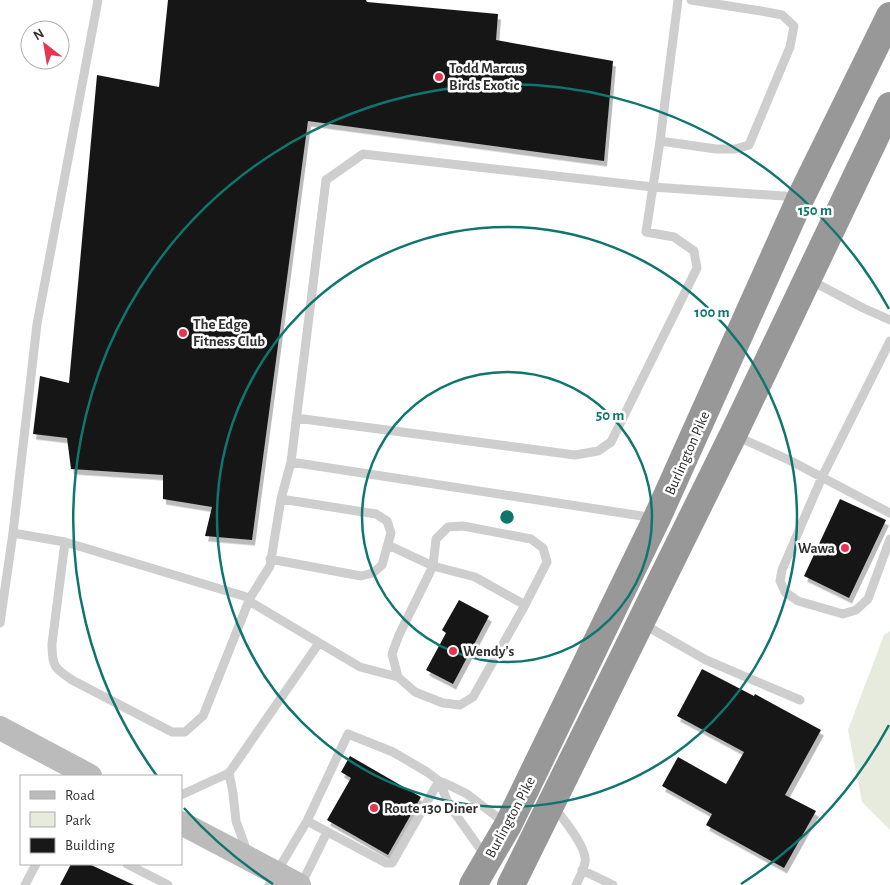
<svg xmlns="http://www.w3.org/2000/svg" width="890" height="885" font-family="'Alegreya Sans',sans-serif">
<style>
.green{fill:#e6ebdd}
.building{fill:#181818;filter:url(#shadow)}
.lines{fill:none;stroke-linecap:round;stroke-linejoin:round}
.lane{stroke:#cecece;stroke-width:9}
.secondary{stroke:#bbb;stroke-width:24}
.highway{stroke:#989898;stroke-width:28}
.ring{fill:none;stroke:#0f766e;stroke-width:2.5}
.poi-dot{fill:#e73452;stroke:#fff;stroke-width:2}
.labels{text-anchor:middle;stroke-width:5;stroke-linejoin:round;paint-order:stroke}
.poi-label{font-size:15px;font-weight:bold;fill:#313131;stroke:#fff;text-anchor:start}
.street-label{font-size:15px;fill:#313131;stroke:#fff}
.centre{fill:#0f766e;stroke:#fff;stroke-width:2.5}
.ring-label{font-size:15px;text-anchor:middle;font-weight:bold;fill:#0f766e;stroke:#fff;stroke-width:5;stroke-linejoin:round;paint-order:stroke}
</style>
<defs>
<filter id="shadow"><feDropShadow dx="3" dy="5.5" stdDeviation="0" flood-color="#0004"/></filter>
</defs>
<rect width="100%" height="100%" fill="#fff"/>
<path class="green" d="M 890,631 L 890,830 L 862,802 L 848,730 L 884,635 Z"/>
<path class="building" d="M 168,0 L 366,0 L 367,2 L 498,14 L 496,40 L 613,61 L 604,161 L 308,121 L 252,540 L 205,536 L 212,507 L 163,499 L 163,475 L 71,469 L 67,438 L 33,434 L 40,376 L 69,383 L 97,75 L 159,87 Z
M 840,499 L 886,520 L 849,598 L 804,576 Z
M 459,600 L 489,616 L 453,684 L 426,670 L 446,633 L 442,630 Z
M 702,669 L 754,696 L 755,694 L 821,730 L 785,795 L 816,811 L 784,868 L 706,825 L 712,814 L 662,786 L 678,757 L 726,784 L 744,752 L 677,716 Z
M 350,756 L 421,797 L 388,855 L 327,820 L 351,778 L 341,772 Z
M 71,864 L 89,864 L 134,885 L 60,885 Z"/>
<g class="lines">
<path class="lane" d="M 660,141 L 678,0
M 810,280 L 863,308 L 890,320
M 890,341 L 822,477 L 782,570 L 780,581 L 785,592 L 798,601 L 843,614 L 856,610 L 868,599 L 890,539
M 296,418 L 575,455 L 598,451 L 611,442 L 697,268 L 694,251 L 674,237 L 646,232 L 660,141 L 716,149 L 735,149 L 749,145 L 790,47 L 794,26 L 782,15 L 761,11 L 691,0
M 736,436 L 789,460 L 890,513
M 655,518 L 291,462 L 326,180 L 363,154 L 653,187 L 798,197
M 13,533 L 37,324 L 98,0
M 65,542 L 52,644 C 52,666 54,668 72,680 L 172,732 L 185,732 L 203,716 L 250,598
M 388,545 L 433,566 L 475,577 L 525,605 L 473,697 L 460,705 L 443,703 L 415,692 L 398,677 L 392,654 L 399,635 L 433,566 L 436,539 L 448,527 L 463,526 L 531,539 L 543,548 L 547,562 L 525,605
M 270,559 L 361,576 L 373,573 L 382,565 L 391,533 L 387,521 L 376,514 L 281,499
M 249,601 L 360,667 L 398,677
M 0,623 L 13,533 L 65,542 L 250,598 L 270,566 L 281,499 L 291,462
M 643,624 L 706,660 L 800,700
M 229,773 L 319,643
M 439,781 L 449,805 L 486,857
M 181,795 L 229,773 L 233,793 L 236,821 L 248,854
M 554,807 C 563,819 588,848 585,862 C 584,870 579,878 576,885
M 307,821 L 386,863 L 392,863 L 439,781
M 127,864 L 168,885
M 582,870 L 613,885
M 25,885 L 36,864
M 269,885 L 307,821 L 348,734 L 393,752 L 427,772 L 439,781 L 451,786 L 467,794 L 505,823
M 301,885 L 327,832"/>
<path class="secondary" d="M 0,728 L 90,776
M 181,823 L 299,885"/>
<path class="highway" d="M 473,885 L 508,825 L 657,518 L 801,197 L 890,16
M 511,885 L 733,435 L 890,106"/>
</g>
<g class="ring">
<circle cx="507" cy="517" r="145"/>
<circle cx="507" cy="517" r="290"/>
<path d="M889 725A435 435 0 0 1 741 884M273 884A435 435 0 0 1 184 808M157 776A435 435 0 1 1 889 309"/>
</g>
<g class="poi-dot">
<circle cx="439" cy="77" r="5"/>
<circle cx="183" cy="333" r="5"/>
<circle cx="845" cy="548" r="5"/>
<circle cx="453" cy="651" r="5"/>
<circle cx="374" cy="808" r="5"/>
</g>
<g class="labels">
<g class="poi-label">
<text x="449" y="73">Todd Marcus<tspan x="449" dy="17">Birds Exotic</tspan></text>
<text x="193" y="329">The Edge<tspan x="193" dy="17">Fitness Club</tspan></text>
<text x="835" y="553" text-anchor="end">Wawa</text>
<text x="463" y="656">Wendy's</text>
<text x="384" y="813">Route 130 Diner</text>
</g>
<g class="street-label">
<text transform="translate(687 453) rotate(-66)" y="5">Burlington Pike</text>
<text transform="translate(510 817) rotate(-62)" y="5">Burlington Pike</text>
</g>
</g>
<circle cx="507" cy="517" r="8" class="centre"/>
<g class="ring-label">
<text x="815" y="215">150 m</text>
<text x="712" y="317">100 m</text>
<text x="610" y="420">50 m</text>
</g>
<rect x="20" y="775" width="162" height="90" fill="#ffffff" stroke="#adadad"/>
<rect x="30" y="791" width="25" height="8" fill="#bbbbbb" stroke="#adadad"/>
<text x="65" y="800" font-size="15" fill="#313131">Road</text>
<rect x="30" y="812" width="25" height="15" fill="#e6ebdd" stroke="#adadad"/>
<text x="65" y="825" font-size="15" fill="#313131">Park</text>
<rect x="30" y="838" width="25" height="15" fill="#181818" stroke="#adadad"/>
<text x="65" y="850" font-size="15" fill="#313131">Building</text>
<g transform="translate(45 45) rotate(329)"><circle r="24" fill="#ffffff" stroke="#adadad"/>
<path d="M0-4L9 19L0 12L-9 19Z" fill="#e73452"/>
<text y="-8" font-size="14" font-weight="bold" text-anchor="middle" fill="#313131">N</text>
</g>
</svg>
